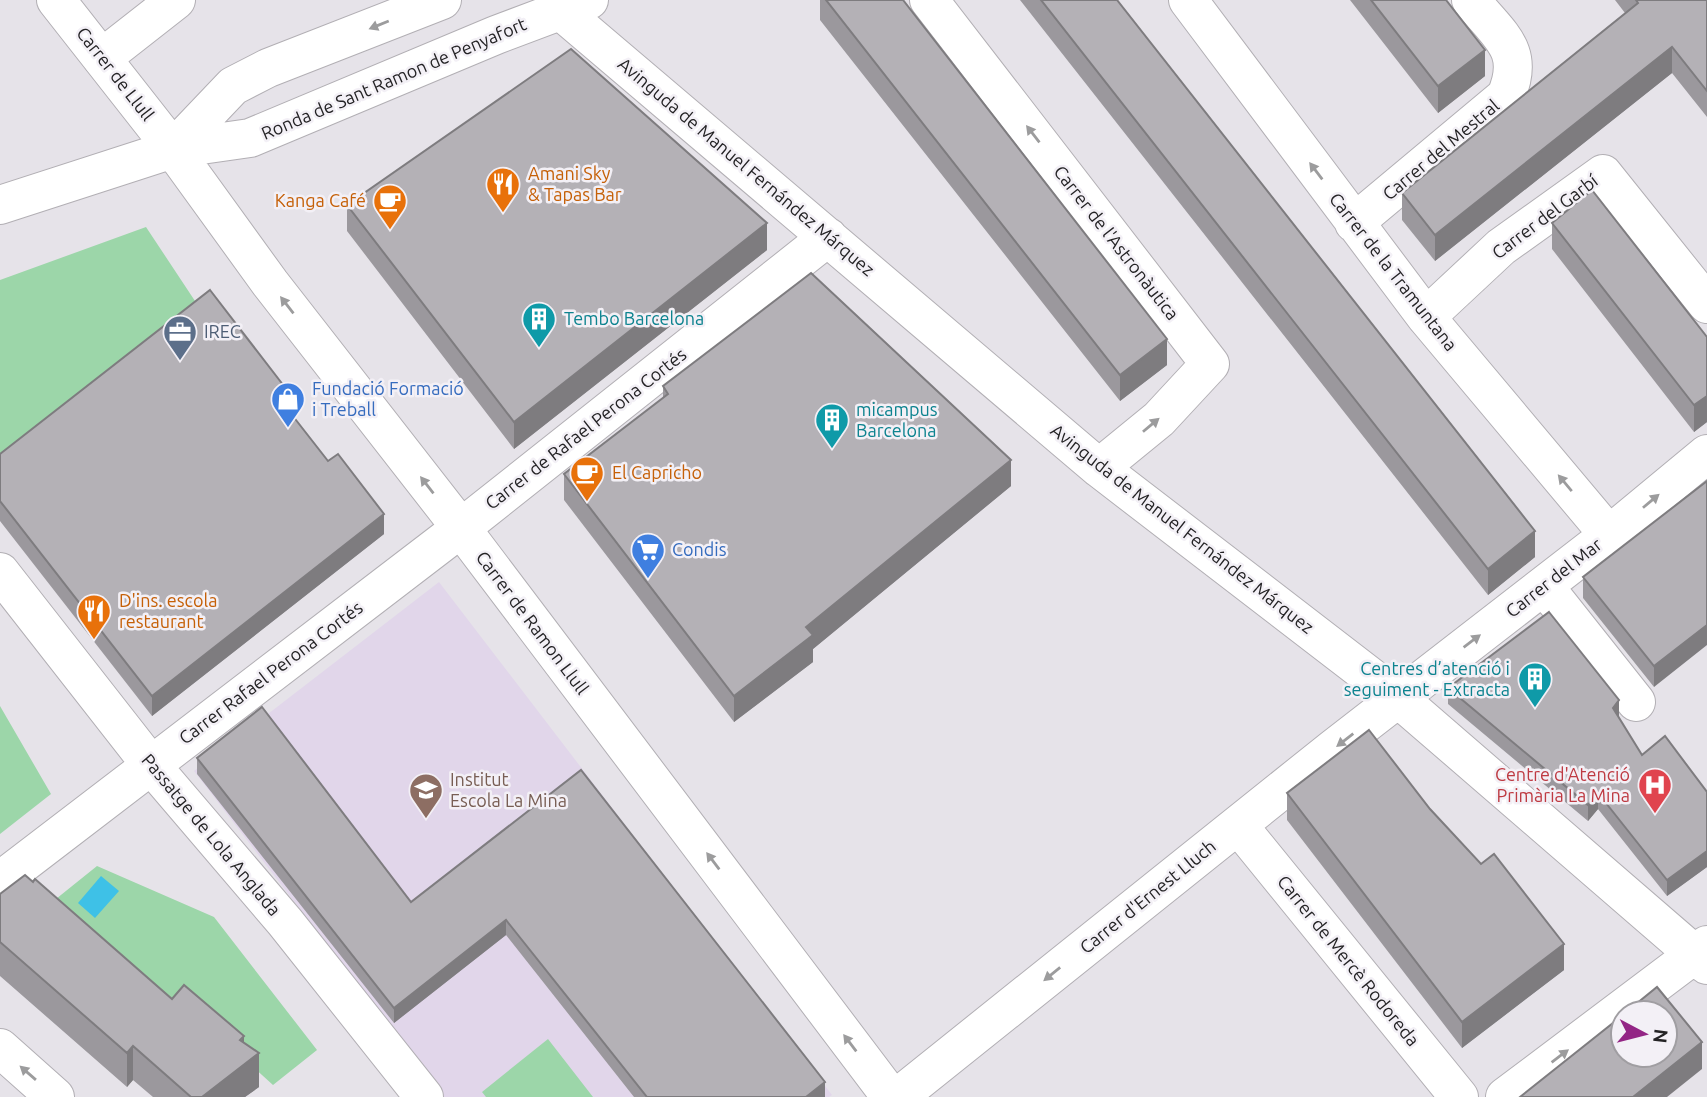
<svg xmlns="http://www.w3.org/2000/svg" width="1707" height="1097" font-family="Ubuntu,sans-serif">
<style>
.education{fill:#e1d6ea}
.green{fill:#9cd6a9}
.water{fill:#3ec1e7}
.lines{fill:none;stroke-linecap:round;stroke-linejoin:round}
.street-casing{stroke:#b2afb4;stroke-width:40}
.secondary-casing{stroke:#b2afb4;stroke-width:40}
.street{stroke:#fff;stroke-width:38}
.secondary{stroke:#fff;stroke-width:38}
.wall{fill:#9b989d}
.shaded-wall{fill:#7e7c7f}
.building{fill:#b4b1b6;stroke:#7e7c7f;stroke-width:2}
.oneway{fill:#9c9c9d}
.labels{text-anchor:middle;stroke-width:5;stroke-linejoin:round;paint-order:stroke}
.street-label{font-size:18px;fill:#242325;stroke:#f3f0f6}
.food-label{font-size:18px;fill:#c56008;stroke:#f3f0f6;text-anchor:start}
.culture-label{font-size:18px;fill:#0d838f;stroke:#f3f0f6;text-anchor:start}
.service-label{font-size:18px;fill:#4e5e75;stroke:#f3f0f6;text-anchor:start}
.shop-label{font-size:18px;fill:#366cbe;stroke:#f3f0f6;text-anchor:start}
.health-label{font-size:18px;fill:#be3a42;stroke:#f3f0f6;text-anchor:end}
.education-label{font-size:18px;fill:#785e54;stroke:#f3f0f6;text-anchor:start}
</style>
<rect width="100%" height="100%" fill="#e6e3e9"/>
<path class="education" d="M 439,582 L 832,1095 L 829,1097 L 444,1097 L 194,771 Z"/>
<path class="green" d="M 146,227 L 197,304 L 0,465 L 0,280 Z
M 0,706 L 51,794 L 0,834 Z
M 97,866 L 214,917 L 317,1050 L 273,1085 L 192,1011 L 179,1022 L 46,907 Z
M 548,1039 L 593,1097 L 486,1097 L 482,1092 Z"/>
<path class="water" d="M 101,876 L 119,891 L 95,918 L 78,903 Z"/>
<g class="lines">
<g class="street-casing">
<path id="street" d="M 557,0 L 561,11 L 1099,468 L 1398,698 L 1707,965
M 929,0 L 1210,364 L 1159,419 L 1099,468
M 1188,0 L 1426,317 L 1609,535
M 102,58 L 176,0
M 1354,223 L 1506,96 C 1526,49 1499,36 1471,0
M 1426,317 L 1501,247 L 1603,174 L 1707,304
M 0,572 L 151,765 L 285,922 L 424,1097
M 1544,586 L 1636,702
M 1238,825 L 1459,1097
M 0,881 L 461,528 L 828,237
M 898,1097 L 1334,748 L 1609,535 L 1707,454
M 1505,1097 L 1707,945"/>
</g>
<g class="secondary-casing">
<path id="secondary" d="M 56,0 L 173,149 L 270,283 L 461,528 L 891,1097
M 173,149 L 233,86 L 268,68 L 442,0
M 0,205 L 173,149 L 250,138 L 496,35 L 589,0
M 0,1048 L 55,1097"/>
</g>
<use href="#street" class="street"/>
<use href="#secondary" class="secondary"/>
</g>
<path class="wall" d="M 820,0 L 903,0 L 1167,365 L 1120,401 L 820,20 Z
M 1020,0 L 1117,0 L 1535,557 L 1488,595 Z
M 1350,0 L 1446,0 L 1485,76 L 1438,113 Z
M 1615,0 L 1707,0 L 1707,117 L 1672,73 L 1435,261 L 1402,220 L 1402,193 L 1625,13 Z
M 347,205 L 767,250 L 514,449 L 347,231 Z
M 1552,223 L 1707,337 L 1707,422 L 1694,432 L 1552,249 Z
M 663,386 L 1011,486 L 813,649 L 813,662 L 734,722 L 564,500 L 564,474 L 663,398 Z
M 287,408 L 384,534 L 152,716 L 0,521 L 0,454 Z
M 1707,481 L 1654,687 L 1583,598 L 1583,577 Z
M 1448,688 L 1619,716 L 1618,717 L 1642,755 L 1707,792 L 1707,867 L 1667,896 L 1598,809 L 1588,821 L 1448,704 Z
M 197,758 L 411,902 L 581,770 L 825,1097 L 634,1097 L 506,935 L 394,1023 L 197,774 Z
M 1287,793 L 1430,809 L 1481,864 L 1564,970 L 1462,1048 L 1287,820 Z
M 0,894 L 244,1043 L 259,1087 L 245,1097 L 153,1097 L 133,1080 L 127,1087 L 0,976 Z"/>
<path class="shaded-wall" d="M 1672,47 L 1672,73 L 1435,261 L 1435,235 Z
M 1485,50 L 1485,76 L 1438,113 L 1438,86 Z
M 767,223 L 767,250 L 514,449 L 514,422 Z
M 1167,339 L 1167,365 L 1120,401 L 1120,375 Z
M 287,390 L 287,410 L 278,397 Z
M 1707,396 L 1707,422 L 1694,432 L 1694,405 Z
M 1011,460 L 1011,486 L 813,649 L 813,662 L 734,722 L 734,696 L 806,627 Z
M 384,514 L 384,534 L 152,716 L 152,696 Z
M 1535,531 L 1535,557 L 1488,595 L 1488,569 Z
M 1707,625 L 1707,645 L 1654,687 L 1654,666 Z
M 1619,700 L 1619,716 L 1613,724 L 1613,708 Z
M 1598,793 L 1598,809 L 1588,821 L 1588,805 Z
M 1707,851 L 1707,867 L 1667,896 L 1667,880 Z
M 506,920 L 506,935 L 394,1023 L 394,1008 Z
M 1564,944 L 1564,970 L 1462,1048 L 1462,1022 Z
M 244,1036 L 244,1064 L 259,1053 L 259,1087 L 245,1097 L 202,1097 Z
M 1702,1042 L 1702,1069 L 1667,1097 L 1633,1097 Z
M 133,1046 L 133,1080 L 127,1087 L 127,1053 Z
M 825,1082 L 825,1097 L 806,1097 Z"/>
<path class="building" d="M 826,0 L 903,0 L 1167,339 L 1120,375 Z
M 1041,0 L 1117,0 L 1535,531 L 1488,569 Z
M 1371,0 L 1446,0 L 1485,50 L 1438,86 Z
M 1636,0 L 1707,0 L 1707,91 L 1672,47 L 1435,235 L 1402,193 L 1638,3 Z
M 571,49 L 767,223 L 514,422 L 347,205 Z
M 1592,190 L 1707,337 L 1707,396 L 1694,405 L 1552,223 Z
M 811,273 L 1011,460 L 806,627 L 813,635 L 734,696 L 564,474 L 668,394 L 663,386 Z
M 210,290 L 287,390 L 278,397 L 328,461 L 338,454 L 384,514 L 152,696 L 0,501 L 0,454 Z
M 1707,481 L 1707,625 L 1654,666 L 1583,577 Z
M 1549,612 L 1619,700 L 1613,708 L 1642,755 L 1665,736 L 1707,792 L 1707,851 L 1667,880 L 1598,793 L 1588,805 L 1448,688 Z
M 262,707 L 411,902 L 581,770 L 825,1082 L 806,1097 L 647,1097 L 506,920 L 394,1008 L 197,758 Z
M 1369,730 L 1430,809 L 1481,864 L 1494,854 L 1564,944 L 1462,1022 L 1287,793 Z
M 25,875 L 33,882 L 35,879 L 172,999 L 184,985 L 244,1036 L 240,1040 L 259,1053 L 202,1097 L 191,1097 L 133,1046 L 127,1053 L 0,942 L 0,894 Z
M 1657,987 L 1702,1042 L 1633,1097 L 1520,1097 L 1623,1015 L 1623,1055 L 1665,1055 L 1665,1013 L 1625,1013 Z"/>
<defs><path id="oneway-solid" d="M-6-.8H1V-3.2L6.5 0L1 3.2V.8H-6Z" transform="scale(1.75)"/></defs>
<g class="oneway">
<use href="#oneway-solid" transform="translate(379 25) rotate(158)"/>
<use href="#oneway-solid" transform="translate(1033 134) rotate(-128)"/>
<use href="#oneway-solid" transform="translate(1316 171) rotate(-127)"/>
<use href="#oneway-solid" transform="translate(287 305) rotate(-128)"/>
<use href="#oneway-solid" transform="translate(1151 425) rotate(-40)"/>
<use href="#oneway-solid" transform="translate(1565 483) rotate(-130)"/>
<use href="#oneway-solid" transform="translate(427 485) rotate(-128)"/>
<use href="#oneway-solid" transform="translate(1651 501) rotate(-40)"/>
<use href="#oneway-solid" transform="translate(1472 641) rotate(-37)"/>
<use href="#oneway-solid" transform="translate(1345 740) rotate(142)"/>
<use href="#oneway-solid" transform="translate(713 861) rotate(-127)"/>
<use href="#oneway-solid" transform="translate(1052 974) rotate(141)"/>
<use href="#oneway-solid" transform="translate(850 1043) rotate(-127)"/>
<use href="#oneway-solid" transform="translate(1560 1056) rotate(-37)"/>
<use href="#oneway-solid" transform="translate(28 1073) rotate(-139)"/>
</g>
<defs>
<g id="restaurant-pin" transform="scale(1.75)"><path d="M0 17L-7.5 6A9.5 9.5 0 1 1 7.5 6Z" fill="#e8710a" stroke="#f3f0f6"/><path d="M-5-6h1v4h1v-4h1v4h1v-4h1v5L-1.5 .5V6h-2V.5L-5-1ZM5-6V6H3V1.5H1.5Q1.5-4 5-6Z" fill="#fff"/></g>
<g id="cafe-pin" transform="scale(1.75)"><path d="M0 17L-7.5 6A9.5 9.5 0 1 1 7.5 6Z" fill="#e8710a" stroke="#f3f0f6"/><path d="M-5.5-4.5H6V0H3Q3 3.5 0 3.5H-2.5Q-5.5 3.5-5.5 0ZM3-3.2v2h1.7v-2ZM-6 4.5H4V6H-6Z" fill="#fff"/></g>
<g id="building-pin" transform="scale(1.75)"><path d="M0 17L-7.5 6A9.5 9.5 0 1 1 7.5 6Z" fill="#0f9aa8" stroke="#f3f0f6"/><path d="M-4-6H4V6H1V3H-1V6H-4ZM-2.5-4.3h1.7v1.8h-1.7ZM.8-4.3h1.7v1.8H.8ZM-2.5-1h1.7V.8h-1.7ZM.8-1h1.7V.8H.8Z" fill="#fff"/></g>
<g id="office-pin" transform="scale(1.75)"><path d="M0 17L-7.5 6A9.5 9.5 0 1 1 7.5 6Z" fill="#5c6f8a" stroke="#f3f0f6"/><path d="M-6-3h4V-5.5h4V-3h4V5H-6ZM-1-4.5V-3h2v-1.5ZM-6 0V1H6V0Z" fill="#fff"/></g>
<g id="shop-pin" transform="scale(1.75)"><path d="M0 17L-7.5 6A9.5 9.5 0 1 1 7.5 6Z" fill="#3f7fe0" stroke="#f3f0f6"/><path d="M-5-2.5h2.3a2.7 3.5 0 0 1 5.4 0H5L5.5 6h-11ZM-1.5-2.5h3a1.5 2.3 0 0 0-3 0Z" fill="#fff"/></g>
<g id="supermarket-pin" transform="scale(1.75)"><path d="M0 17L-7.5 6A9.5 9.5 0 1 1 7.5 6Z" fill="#3f7fe0" stroke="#f3f0f6"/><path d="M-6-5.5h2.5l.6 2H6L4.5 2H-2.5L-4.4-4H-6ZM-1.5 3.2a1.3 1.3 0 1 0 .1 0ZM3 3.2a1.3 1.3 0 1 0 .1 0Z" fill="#fff"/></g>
<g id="hospital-pin" transform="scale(1.75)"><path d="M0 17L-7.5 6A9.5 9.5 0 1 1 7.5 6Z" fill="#e0444e" stroke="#f3f0f6"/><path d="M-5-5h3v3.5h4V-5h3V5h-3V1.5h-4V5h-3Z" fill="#fff"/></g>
<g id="school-pin" transform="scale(1.75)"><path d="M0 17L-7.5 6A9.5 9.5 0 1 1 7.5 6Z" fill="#8d6e63" stroke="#f3f0f6"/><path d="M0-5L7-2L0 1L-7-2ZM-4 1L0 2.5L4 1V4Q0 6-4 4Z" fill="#fff"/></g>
</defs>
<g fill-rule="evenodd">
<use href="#restaurant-pin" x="503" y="184"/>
<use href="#cafe-pin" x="390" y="201"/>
<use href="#building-pin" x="539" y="319"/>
<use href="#office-pin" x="180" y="332"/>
<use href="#shop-pin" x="288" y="399"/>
<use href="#building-pin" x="832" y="420"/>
<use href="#cafe-pin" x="587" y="473"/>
<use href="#supermarket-pin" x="648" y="550"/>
<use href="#restaurant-pin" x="94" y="611"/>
<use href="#building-pin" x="1535" y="679"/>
<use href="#hospital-pin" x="1655" y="785"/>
<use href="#school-pin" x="426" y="790"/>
</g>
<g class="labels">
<g class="street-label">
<text transform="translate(115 74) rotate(52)" y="6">Carrer de Llull</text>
<text transform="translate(394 79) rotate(-23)" y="6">Ronda de Sant Ramon de Penyafort</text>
<text transform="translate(1441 150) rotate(-40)" y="6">Carrer del Mestral</text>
<text transform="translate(746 167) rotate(40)" y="6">Avinguda de Manuel Fernández Márquez</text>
<text transform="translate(1545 217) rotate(-37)" y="6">Carrer del Garbí</text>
<text transform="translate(1116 243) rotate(52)" y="6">Carrer de l'Astronàutica</text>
<text transform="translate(1393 272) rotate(52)" y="6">Carrer de la Tramuntana</text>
<text transform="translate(586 429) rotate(-38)" y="6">Carrer de Rafael Perona Cortés</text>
<text transform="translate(1182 529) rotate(38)" y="6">Avinguda de Manuel Fernández Márquez</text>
<text transform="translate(1554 578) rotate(-38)" y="6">Carrer del Mar</text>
<text transform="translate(532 623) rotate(53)" y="6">Carrer de Ramon Llull</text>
<text transform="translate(271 673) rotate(-37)" y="6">Carrer Rafael Perona Cortés</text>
<text transform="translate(211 835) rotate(50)" y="6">Passatge de Lola Anglada</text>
<text transform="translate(1148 897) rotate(-39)" y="6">Carrer d'Ernest Lluch</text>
<text transform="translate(1348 961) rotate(51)" y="6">Carrer de Mercè Rodoreda</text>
</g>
<g class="food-label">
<text x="528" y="180">Amani Sky<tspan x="528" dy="21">&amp; Tapas Bar</tspan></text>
<text x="366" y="207" text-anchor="end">Kanga Café</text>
<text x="612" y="479">El Capricho</text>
<text x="119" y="607">D'ins. escola<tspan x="119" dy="21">restaurant</tspan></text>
</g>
<g class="culture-label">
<text x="564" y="325">Tembo Barcelona</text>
<text x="856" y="416">micampus<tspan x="856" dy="21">Barcelona</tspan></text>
<text x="1510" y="675" text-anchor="end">Centres d’atenció i<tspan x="1510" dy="21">seguiment - Extracta</tspan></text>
</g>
<g class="service-label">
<text x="204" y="338">IREC</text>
</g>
<g class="shop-label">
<text x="312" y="395">Fundació Formació<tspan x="312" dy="21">i Treball</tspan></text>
<text x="672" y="556">Condis</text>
</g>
<g class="health-label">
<text x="1630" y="781">Centre d'Atenció<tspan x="1630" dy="21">Primària La Mina</tspan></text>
</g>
<g class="education-label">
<text x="450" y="786">Institut<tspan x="450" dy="21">Escola La Mina</tspan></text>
</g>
</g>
<g transform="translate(1644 1034) rotate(97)"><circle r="33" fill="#f3f0f6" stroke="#a09ea2" stroke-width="2"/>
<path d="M0-5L12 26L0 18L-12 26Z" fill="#932585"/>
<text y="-10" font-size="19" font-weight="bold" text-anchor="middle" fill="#242325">N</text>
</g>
</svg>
